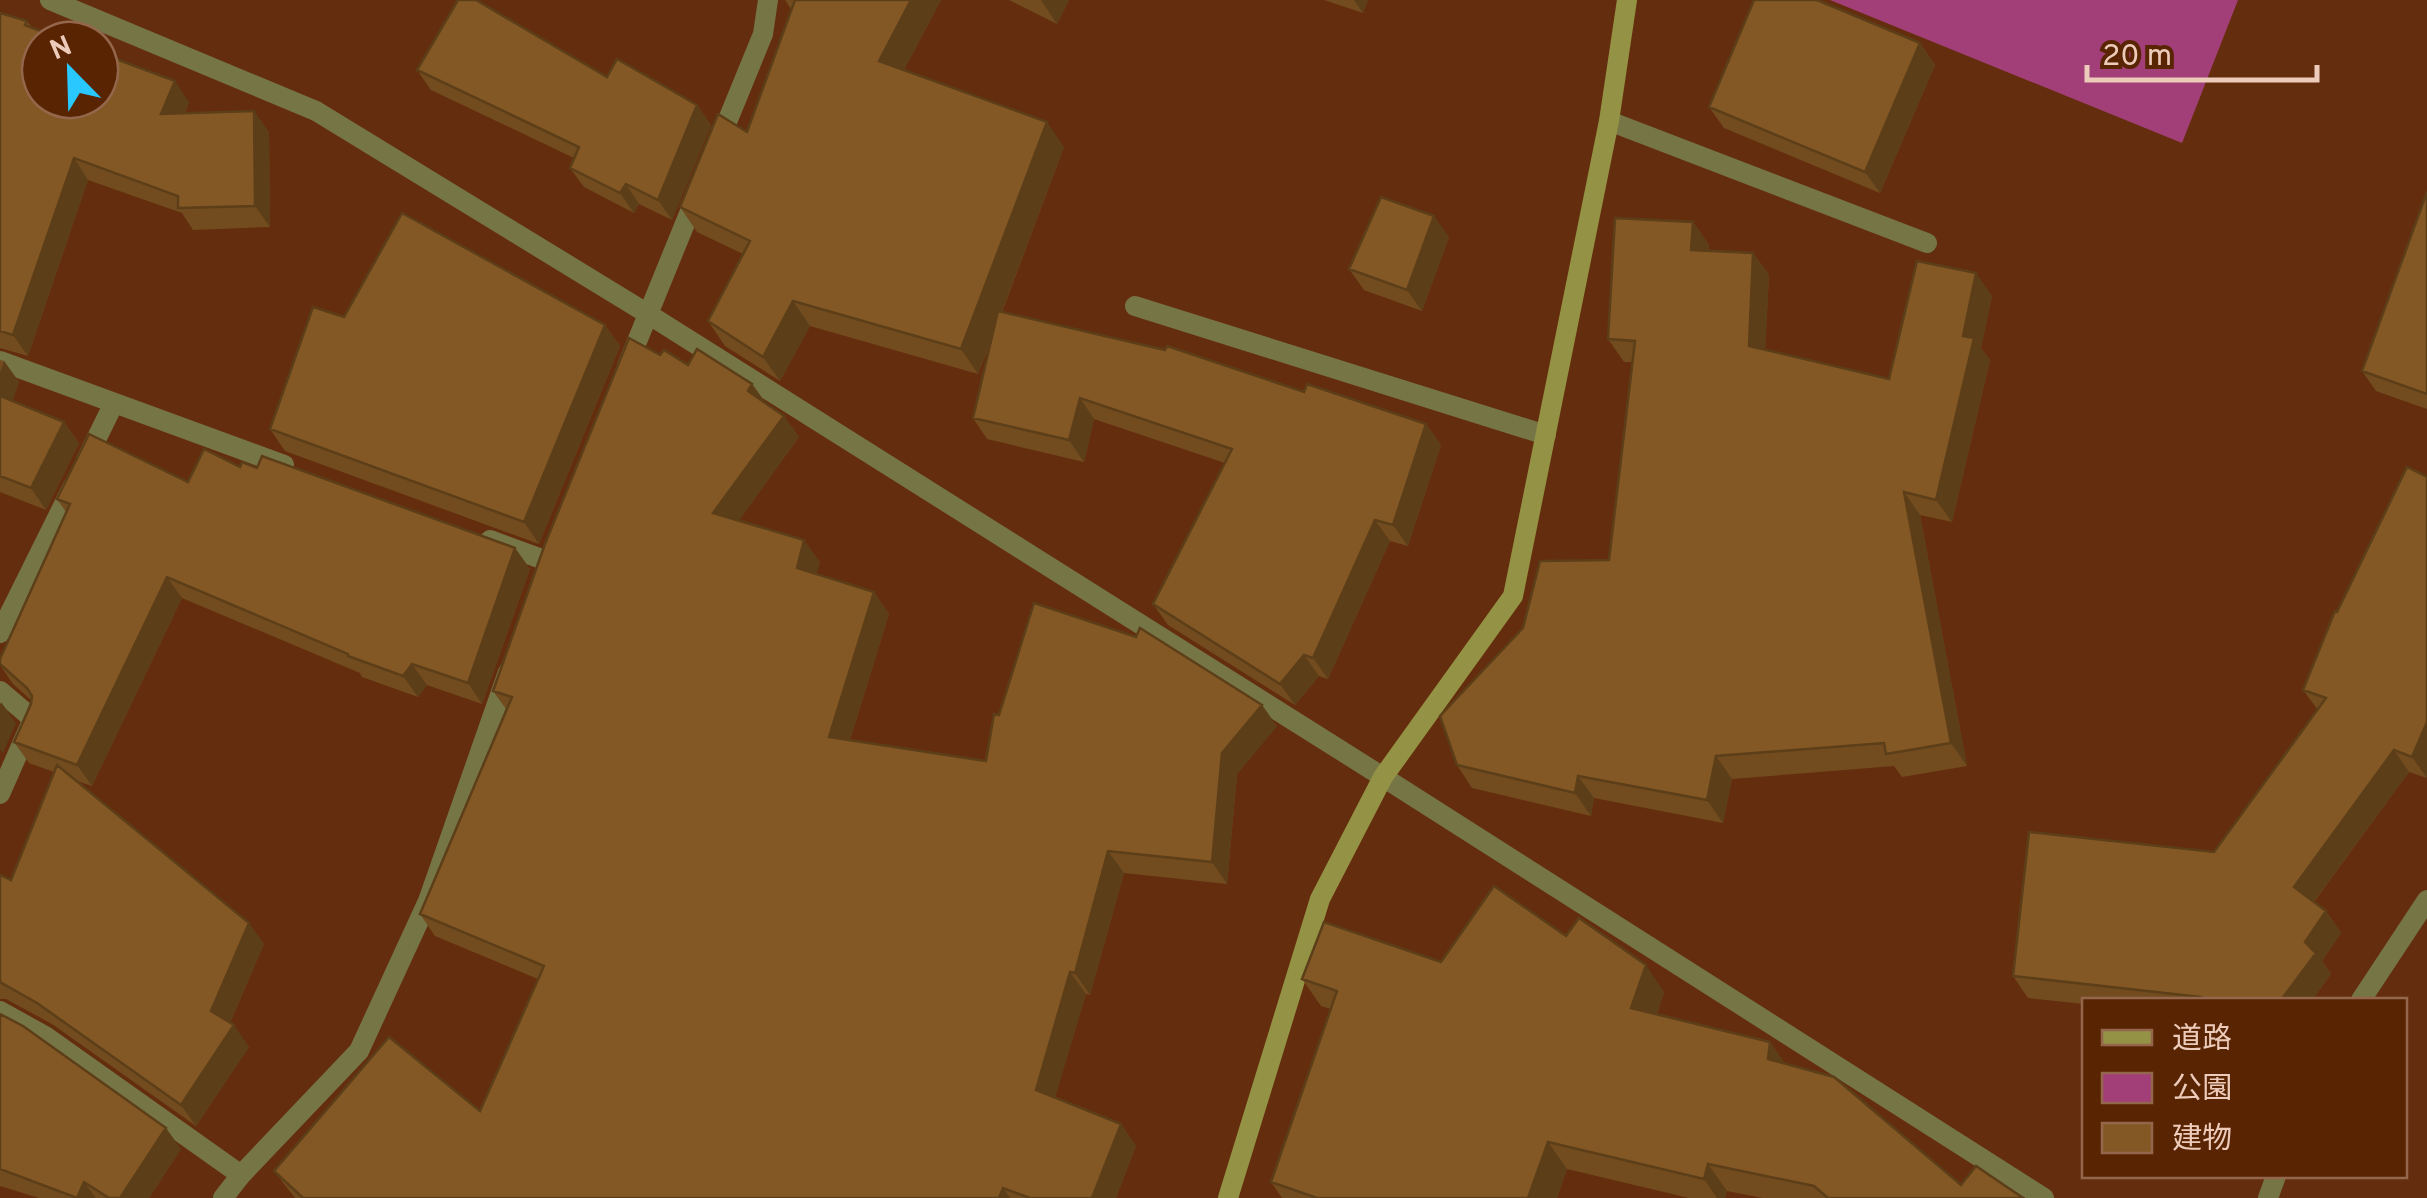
<svg xmlns="http://www.w3.org/2000/svg" width="2427" height="1198" font-family="Overpass,'Noto Sans JP',sans-serif">
<style>
.green{fill:#a33f78}
.lines{fill:none;stroke-linecap:round;stroke-linejoin:round}
.lane{stroke:#767546;stroke-width:20}
.street{stroke:#767546;stroke-width:20}
.secondary{stroke:#949244;stroke-width:20}
.wall{fill:#724c1f}
.shaded-wall{fill:#5c3e19}
.building{fill:#845824;stroke:#5c3e19;stroke-width:2.5}
</style>
<rect width="100%" height="100%" fill="#642e0e"/>
<path class="green" d="M 1830,0 L 2238,0 L 2182,143 Z"/>
<g class="lines">
<path class="lane" d="M 0,361 L 284,465
M 490,540 L 547,561"/>
<path class="street" d="M 50,0 L 316,111 L 648,314 L 1383,777 L 2044,1198
M 1609,121 L 1927,243
M 718,144 L 763,34 L 768,0
M 1135,306 L 1546,435
M 627,366 L 697,194
M 86,460 L 114,403
M 0,633 L 73,486
M 0,691 L 33,719 L 0,794
M 2361,1000 L 2427,900
M 0,1011 L 45,1036 L 241,1175
M 223,1198 L 241,1175 L 359,1051 L 428,901 L 508,672
M 2268,1198 L 2276,1176"/>
<path class="secondary" d="M 1228,1198 L 1320,899 L 1383,777 L 1513,596 L 1609,121 L 1627,0"/>
</g>
<path class="wall" d="M 785,0 L 941,0 L 904,70 L 1064,147 L 1002,312 L 1426,424 L 1441,445 L 1408,546 L 1390,541 L 1328,679 L 1319,676 L 1295,705 L 1168,625 L 1153,604 L 1225,463 L 1094,419 L 1084,462 L 987,439 L 973,418 L 992,339 L 978,374 L 810,326 L 780,381 L 725,346 L 708,321 L 743,254 L 697,232 L 680,207 L 747,132 L 791,9 Z
M 1009,0 L 1069,0 L 1057,24 Z
M 1324,0 L 1368,0 L 1363,13 Z
M 0,13 L 27,21 L 32,28 L 189,102 L 185,113 L 269,132 L 270,227 L 193,230 L 182,213 L 88,180 L 28,356 L 0,348 Z
M 1920,43 L 1935,65 L 1880,193 L 1724,128 L 1709,107 Z
M 417,70 L 607,77 L 697,105 L 711,125 L 672,220 L 639,204 L 634,213 L 584,187 L 570,168 L 574,158 L 431,90 Z
M 2427,192 L 2427,409 L 2376,391 L 2362,371 Z
M 1693,222 L 1709,245 L 1709,250 L 1753,253 L 1769,275 L 1765,350 L 1889,379 L 1992,296 L 1981,348 L 1990,360 L 1952,522 L 1920,515 L 1967,766 L 1902,777 L 1894,766 L 1732,779 L 1723,823 L 1594,798 L 1591,816 L 1472,788 L 1457,765 L 1609,560 L 1632,362 L 1624,362 L 1608,339 Z
M 1449,237 L 1422,311 L 1364,290 L 1349,269 Z
M 344,317 L 605,325 L 620,346 L 539,544 L 285,451 L 270,429 Z
M 660,355 L 752,384 L 766,403 L 784,416 L 799,437 L 739,520 L 820,562 L 816,574 L 874,592 L 889,614 L 850,740 L 986,761 L 999,715 L 1277,726 L 1237,774 L 1227,884 L 1124,873 L 1090,995 L 1086,994 L 1055,1097 L 1121,1124 L 1136,1146 L 1116,1198 L 295,1198 L 274,1171 L 480,1111 L 538,979 L 435,936 L 420,914 L 506,709 L 493,691 Z
M 0,360 L 4,361 L 19,382 L 12,401 L 64,422 L 79,443 L 46,510 L 0,492 Z
M 240,467 L 257,468 L 515,548 L 530,569 L 482,704 L 427,685 L 418,697 L 362,677 L 360,673 L 182,598 L 92,786 L 75,780 L 264,944 L 230,1023 L 249,1047 L 196,1126 L 52,1024 L 6,999 L 0,999 L 0,875 L 11,880 L 54,772 L 29,763 L 14,742 L 31,700 L 13,684 L 0,665 L 0,659 L 66,512 L 57,499 L 188,482 Z
M 2337,612 L 2427,778 L 2409,772 L 2314,902 L 2326,911 L 2341,933 L 2322,961 L 2331,974 L 2312,1000 L 2084,1000 L 2084,1004 L 2028,998 L 2013,976 L 2214,852 L 2318,710 L 2303,690 Z
M 1566,936 L 1664,992 L 1657,1014 L 1770,1042 L 1785,1064 L 1961,1185 L 2023,1198 L 1763,1198 L 1727,1191 L 1725,1198 L 1689,1198 L 1567,1169 L 1557,1198 L 1282,1198 L 1271,1182 L 1331,1009 L 1321,1006 L 1302,979 L 1441,962 Z
M 0,1014 L 181,1149 L 149,1198 L 39,1198 L 0,1186 Z"/>
<path class="shaded-wall" d="M 911,0 L 941,0 L 896,85 L 879,61 Z
M 1041,0 L 1069,0 L 1057,24 Z
M 1354,0 L 1368,0 L 1363,13 Z
M 1920,43 L 1935,65 L 1880,193 L 1865,172 Z
M 175,81 L 189,102 L 176,135 L 161,114 Z
M 697,105 L 711,125 L 672,220 L 658,200 Z
M 254,111 L 269,132 L 270,227 L 255,206 Z
M 1047,122 L 1064,147 L 978,374 L 961,349 Z
M 74,158 L 88,180 L 28,356 L 13,335 Z
M 626,184 L 639,204 L 634,213 L 620,193 Z
M 1434,216 L 1449,237 L 1422,311 L 1407,290 Z
M 1693,222 L 1709,245 L 1707,272 L 1691,250 Z
M 1753,253 L 1769,275 L 1764,369 L 1749,346 Z
M 1976,273 L 1992,296 L 1981,348 L 1990,360 L 1952,522 L 1936,500 L 1963,336 Z
M 793,301 L 810,326 L 780,381 L 763,357 Z
M 605,325 L 620,346 L 539,544 L 524,522 Z
M 4,361 L 19,382 L 8,415 L 0,404 L 0,373 Z
M 752,384 L 767,405 L 748,391 Z
M 1080,398 L 1094,419 L 1084,462 L 1069,440 Z
M 784,416 L 799,437 L 729,535 L 713,513 Z
M 64,422 L 79,443 L 46,510 L 31,488 Z
M 1426,424 L 1441,445 L 1408,546 L 1393,525 Z
M 1904,492 L 1920,515 L 1967,766 L 1951,743 Z
M 1375,520 L 1390,541 L 1328,679 L 1313,658 Z
M 804,540 L 820,562 L 812,590 L 797,568 Z
M 515,548 L 530,569 L 482,704 L 468,683 Z
M 167,577 L 182,598 L 92,786 L 77,765 Z
M 874,592 L 889,614 L 844,759 L 829,737 Z
M 1304,655 L 1319,676 L 1295,705 L 1280,684 Z
M 412,664 L 427,685 L 418,697 L 403,676 Z
M 1,702 L 16,723 L 3,753 L 0,749 L 0,705 Z
M 1262,705 L 1277,726 L 1237,774 L 1227,884 L 1212,862 L 1222,753 Z
M 2427,722 L 2427,778 L 2412,757 Z
M 2394,750 L 2409,772 L 2309,908 L 2294,887 Z
M 1716,756 L 1732,779 L 1723,823 L 1707,800 Z
M 1578,776 L 1594,798 L 1591,816 L 1575,793 Z
M 1108,851 L 1124,873 L 1090,995 L 1075,973 Z
M 2326,911 L 2341,933 L 2322,961 L 2331,974 L 2312,1000 L 2281,1000 L 2305,942 Z
M 249,923 L 264,944 L 226,1032 L 211,1011 Z
M 1646,965 L 1664,992 L 1650,1035 L 1631,1008 Z
M 1070,972 L 1086,994 L 1051,1111 L 1036,1090 Z
M 234,1025 L 249,1047 L 196,1126 L 181,1105 Z
M 1770,1042 L 1788,1069 L 1768,1059 Z
M 1121,1124 L 1136,1146 L 1116,1198 L 1092,1198 Z
M 166,1128 L 181,1149 L 149,1198 L 120,1198 Z
M 1548,1142 L 1567,1169 L 1557,1198 L 1528,1198 Z
M 1708,1164 L 1727,1191 L 1725,1198 L 1717,1198 L 1704,1179 Z
M 84,1182 L 96,1198 L 77,1198 Z
M 1003,1188 L 1010,1198 L 999,1198 Z"/>
<path class="building" d="M 458,0 L 476,0 L 607,77 L 617,59 L 697,105 L 658,200 L 626,184 L 620,193 L 570,168 L 579,147 L 417,70 Z
M 795,0 L 911,0 L 879,61 L 1047,122 L 961,349 L 793,301 L 763,357 L 708,321 L 750,241 L 680,207 L 718,114 L 747,132 Z
M 1754,0 L 1817,0 L 1920,43 L 1865,172 L 1709,107 Z
M 0,13 L 27,21 L 25,25 L 64,40 L 40,40 L 40,100 L 100,100 L 100,53 L 175,81 L 161,114 L 254,111 L 255,206 L 178,208 L 178,196 L 74,158 L 13,335 L 0,331 Z
M 2427,192 L 2427,394 L 2362,371 Z
M 1381,197 L 1434,216 L 1407,290 L 1349,269 Z
M 402,213 L 605,325 L 524,522 L 270,429 L 313,307 L 344,317 Z
M 1615,218 L 1693,222 L 1691,250 L 1753,253 L 1749,346 L 1889,379 L 1917,261 L 1976,273 L 1963,336 L 1974,338 L 1936,500 L 1904,492 L 1951,743 L 1886,754 L 1884,743 L 1716,756 L 1707,800 L 1578,776 L 1575,793 L 1457,765 L 1440,716 L 1523,628 L 1540,561 L 1609,560 L 1635,341 L 1608,339 Z
M 998,311 L 1165,350 L 1167,346 L 1304,392 L 1307,384 L 1426,424 L 1393,525 L 1375,520 L 1313,658 L 1304,655 L 1280,684 L 1153,604 L 1232,449 L 1080,398 L 1069,440 L 973,418 Z
M 629,338 L 660,355 L 664,350 L 688,365 L 697,349 L 752,384 L 748,391 L 784,416 L 713,513 L 804,540 L 797,568 L 874,592 L 829,737 L 986,761 L 994,714 L 999,715 L 1034,603 L 1136,637 L 1140,628 L 1262,705 L 1222,753 L 1212,862 L 1108,851 L 1075,973 L 1070,972 L 1036,1090 L 1121,1124 L 1092,1198 L 1030,1198 L 1003,1188 L 999,1198 L 303,1198 L 274,1171 L 389,1037 L 480,1111 L 544,966 L 420,914 L 512,697 L 493,691 L 545,544 Z
M 0,396 L 64,422 L 31,488 L 0,476 Z
M 89,434 L 188,482 L 204,449 L 240,467 L 242,462 L 257,468 L 262,456 L 515,548 L 468,683 L 412,664 L 403,676 L 348,656 L 348,654 L 167,577 L 77,765 L 14,742 L 31,704 L 32,696 L 27,688 L 0,664 L 0,659 L 70,504 L 57,499 Z
M 2407,467 L 2427,477 L 2427,722 L 2412,757 L 2394,750 L 2294,887 L 2326,911 L 2305,942 L 2316,953 L 2281,1000 L 2200,1000 L 2201,997 L 2013,976 L 2029,832 L 2214,852 L 2326,698 L 2303,690 L 2335,611 L 2337,612 Z
M 57,765 L 249,923 L 211,1011 L 234,1025 L 181,1105 L 37,1003 L 0,982 L 0,875 L 11,880 Z
M 1494,886 L 1566,936 L 1579,918 L 1646,965 L 1631,1008 L 1770,1042 L 1768,1059 L 1834,1077 L 1961,1185 L 1976,1166 L 2023,1198 L 1828,1198 L 1814,1186 L 1708,1164 L 1704,1179 L 1548,1142 L 1528,1198 L 1317,1198 L 1271,1182 L 1337,991 L 1302,979 L 1324,922 L 1441,962 Z
M 0,1014 L 23,1026 L 166,1128 L 120,1198 L 109,1198 L 84,1182 L 77,1198 L 0,1169 Z"/>
<rect x="2082" y="998" width="325" height="180" fill="#582402" stroke="#94674c" stroke-width="2.5"/>
<rect x="2102" y="1030" width="50" height="15" fill="#949244" stroke="#94674c" stroke-width="2.5"/>
<text x="2172" y="1048" font-size="30" fill="#edcbbb">道路</text>
<rect x="2102" y="1073" width="50" height="30" fill="#a33f78" stroke="#94674c" stroke-width="2.5"/>
<text x="2172" y="1098" font-size="30" fill="#edcbbb">公園</text>
<rect x="2102" y="1123" width="50" height="30" fill="#845824" stroke="#94674c" stroke-width="2.5"/>
<text x="2172" y="1148" font-size="30" fill="#edcbbb">建物</text>
<g transform="translate(70 70) rotate(337)"><circle r="48" fill="#582402" stroke="#94674c" stroke-width="2.5"/>
<path d="M0-8L18 38L0 25L-18 38Z" fill="#29c8ff"/>
<text y="-15" font-size="28" font-weight="bold" text-anchor="middle" fill="#edcbbb">N</text>
</g>
<path d="M2087 65v15h230v-15" fill="none" stroke="#edcbbb" stroke-width="5"/>
<text x="2102" y="65" font-size="30" fill="#edcbbb" stroke="#582402" stroke-width="8" paint-order="stroke">20 m</text>
</svg>
